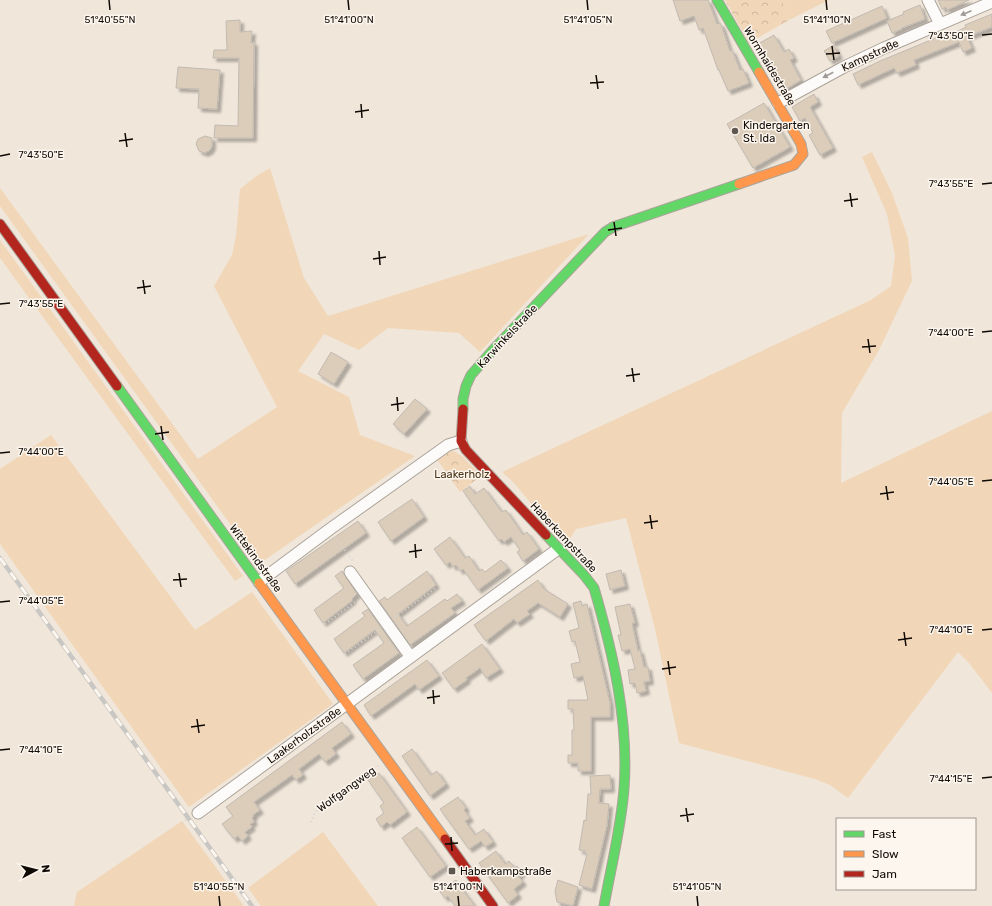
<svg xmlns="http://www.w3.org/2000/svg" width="992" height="906" font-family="Rubik,sans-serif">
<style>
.grass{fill:#f1d7b8}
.park{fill:url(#park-crowns)}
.building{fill:#dbcdba;stroke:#c2bab1;filter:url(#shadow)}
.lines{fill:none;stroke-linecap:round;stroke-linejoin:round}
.street-casing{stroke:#aba49b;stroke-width:13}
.fast-casing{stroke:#aba49b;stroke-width:11}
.slow-casing{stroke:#aba49b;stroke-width:11}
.jam-casing{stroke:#aba49b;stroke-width:11}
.path{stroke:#d6d3d0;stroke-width:2;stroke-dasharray:1 3;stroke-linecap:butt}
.street{stroke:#fdfbf9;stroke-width:11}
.fast{stroke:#63d668;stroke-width:9}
.slow{stroke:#ff974d;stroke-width:9}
.jam{stroke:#b3261e;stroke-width:9}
.rail-casing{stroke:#c9c7c3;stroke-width:4.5}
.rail{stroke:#fdf6ee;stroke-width:3;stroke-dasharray:9;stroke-linecap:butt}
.oneway{fill:#9e9b97}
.ticks{fill:none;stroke:#100a05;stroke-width:1.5}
.poi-dot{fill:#5e5750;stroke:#fdf6ee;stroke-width:1.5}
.labels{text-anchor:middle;stroke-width:3;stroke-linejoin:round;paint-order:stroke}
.street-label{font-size:11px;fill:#100a05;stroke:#fdf6ee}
.poi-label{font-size:11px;fill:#100a05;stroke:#fdf6ee;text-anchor:start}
.park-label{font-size:11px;fill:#493315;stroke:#fdf6ee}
.ticks-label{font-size:10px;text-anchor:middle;fill:#100a05;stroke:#fdf6ee;stroke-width:3;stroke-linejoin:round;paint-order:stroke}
</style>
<defs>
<pattern id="park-crowns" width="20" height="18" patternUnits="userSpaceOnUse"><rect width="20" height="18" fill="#f1d7b8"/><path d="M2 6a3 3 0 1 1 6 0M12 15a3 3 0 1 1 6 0" fill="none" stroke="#ceb79d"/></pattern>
<filter id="shadow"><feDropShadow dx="3.5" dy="3.5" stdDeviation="1" flood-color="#0004"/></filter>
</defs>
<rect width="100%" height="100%" fill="#f0e6da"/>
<path class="grass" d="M 782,0 L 829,0 L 789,20 Z
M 872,152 L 892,193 L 908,238 L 912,281 L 878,352 L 842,413 L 841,483 L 992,411 L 992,693 L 969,663 L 958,652 L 848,798 L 830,785 L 815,779 L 679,743 L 655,629 L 626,518 L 576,529 L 566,545 L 514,483 L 502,472 L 871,300 L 891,286 L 895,256 L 887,214 L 862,157 Z
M 270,168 L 304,278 L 328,316 L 589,234 L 480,352 L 459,333 L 388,328 L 359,350 L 324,334 L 298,371 L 349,397 L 360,435 L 415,456 L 259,564 L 0,206 L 0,188 L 198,459 L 277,407 L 214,286 L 232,255 L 236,235 L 240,189 L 255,177 Z
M 0,240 L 243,576 L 235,581 L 0,258 Z
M 51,435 L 195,630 L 252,592 L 333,704 L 189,807 L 0,544 L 0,469 Z
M 182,821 L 244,906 L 74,906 L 77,892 Z
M 323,832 L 378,906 L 261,906 L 248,888 Z"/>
<path class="park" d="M 725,0 L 782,0 L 789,20 L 749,43 Z
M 454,451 L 463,457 L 481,476 L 460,492 L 436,458 L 445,452 Z"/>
<path class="building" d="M 673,0 L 708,0 L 717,24 L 720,23 L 722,27 L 730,51 L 732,50 L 740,70 L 743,69 L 749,83 L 728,91 L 719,70 L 718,70 L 703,28 L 699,30 L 694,16 L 680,21 Z
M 938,0 L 969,0 L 947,10 L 946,7 L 942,9 Z
M 920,5 L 925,19 L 902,28 L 902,29 L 892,33 L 887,21 L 904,14 L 903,12 Z
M 882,6 L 887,18 L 832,43 L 826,31 Z
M 992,14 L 992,27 L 967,37 L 972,48 L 963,52 L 959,42 L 914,60 L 916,65 L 897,73 L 894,68 L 858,85 L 853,74 L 880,61 L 938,37 L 938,36 L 950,31 L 952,34 L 966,27 L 965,25 Z
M 240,20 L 240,32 L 252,31 L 251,43 L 254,42 L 253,138 L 214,138 L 215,125 L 238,126 L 239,58 L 213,58 L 214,50 L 227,50 L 226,21 Z
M 774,35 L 784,52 L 789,49 L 794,58 L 790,60 L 801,80 L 783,91 L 756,45 Z
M 834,45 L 839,56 L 830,61 L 824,51 Z
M 178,67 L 220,70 L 217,109 L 198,108 L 199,89 L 176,88 Z
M 814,94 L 818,102 L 810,107 L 833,148 L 820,155 L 809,135 L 813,133 L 805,118 L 800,121 L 792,107 Z
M 764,103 L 790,147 L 753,168 L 727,124 Z
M 205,136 L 212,138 L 212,146 L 210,150 L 205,153 L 199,151 L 196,144 L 198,139 Z
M 331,352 L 348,362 L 334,384 L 318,374 Z
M 415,399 L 427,409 L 404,434 L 393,424 Z
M 470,486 L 475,494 L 484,488 L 502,512 L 506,510 L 523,535 L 527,532 L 539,549 L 523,561 L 517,552 L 520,550 L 511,537 L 504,542 L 501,539 L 499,541 L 463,491 Z
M 412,499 L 424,517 L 391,541 L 378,522 Z
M 358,521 L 366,533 L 295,584 L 286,571 Z
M 450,537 L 465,558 L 469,556 L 479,571 L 482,569 L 485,572 L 501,560 L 508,568 L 478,590 L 463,569 L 460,571 L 456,565 L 453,567 L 450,562 L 446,565 L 434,549 Z
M 621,570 L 625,586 L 610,590 L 606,574 Z
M 342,571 L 357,594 L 352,599 L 353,600 L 323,623 L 314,610 L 344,588 L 335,576 Z
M 427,571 L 436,585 L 398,614 L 407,626 L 445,599 L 447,601 L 457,594 L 462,601 L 451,608 L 455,613 L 410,645 L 379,601 L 385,597 L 387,600 Z
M 538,580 L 544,589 L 568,604 L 560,617 L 538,603 L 527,611 L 530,614 L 517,623 L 514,619 L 486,641 L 474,625 Z
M 581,601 L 582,606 L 587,604 L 610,703 L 610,717 L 591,717 L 591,771 L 578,771 L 578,763 L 568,763 L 568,755 L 572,755 L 572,730 L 574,730 L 573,709 L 568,709 L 568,700 L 588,700 L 583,676 L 574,678 L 571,664 L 580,662 L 575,641 L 572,642 L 569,631 L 579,628 L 573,603 Z
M 630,604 L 635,623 L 632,623 L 638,651 L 640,650 L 644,667 L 648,667 L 650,681 L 644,682 L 646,691 L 637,693 L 635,683 L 630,684 L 628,670 L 635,669 L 630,649 L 622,651 L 618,635 L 621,635 L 615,607 Z
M 368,609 L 399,653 L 363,679 L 353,665 L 384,643 L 375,630 L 344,653 L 334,639 L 365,616 L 362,613 Z
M 482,644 L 500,669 L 486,678 L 480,668 L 466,678 L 467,680 L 454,689 L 442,673 Z
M 427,660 L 439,676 L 419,690 L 415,684 L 371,716 L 364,705 Z
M 342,722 L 351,734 L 332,748 L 336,754 L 325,762 L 319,754 L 299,769 L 303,775 L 296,780 L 292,775 L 254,802 L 260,810 L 253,815 L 254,816 L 252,818 L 254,822 L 250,824 L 252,827 L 245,832 L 248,836 L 242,841 L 238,836 L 234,839 L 222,824 L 233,816 L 226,807 Z
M 412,749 L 431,775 L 437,771 L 446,784 L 430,796 L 402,756 Z
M 379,773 L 407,812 L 390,825 L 387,822 L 381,827 L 376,819 L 384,813 L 380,806 L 384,803 L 368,780 Z
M 610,775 L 611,789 L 600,789 L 599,803 L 609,804 L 607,825 L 592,889 L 579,885 L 587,854 L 585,853 L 585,851 L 579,850 L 584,820 L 586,821 L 588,794 L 591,794 L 590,776 Z
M 458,797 L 466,808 L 464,810 L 470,818 L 465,821 L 475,835 L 484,829 L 493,842 L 485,847 L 481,841 L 469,849 L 440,809 Z
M 417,827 L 446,866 L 430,877 L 402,838 Z
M 496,851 L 505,864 L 509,861 L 515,868 L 517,866 L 522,873 L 518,876 L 523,882 L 514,889 L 518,895 L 508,903 L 479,863 Z
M 456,880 L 465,893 L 475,906 L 455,906 L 448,896 L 445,898 L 440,892 Z
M 558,880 L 578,887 L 573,906 L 557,902 L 555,891 Z"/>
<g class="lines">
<g class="street-casing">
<path id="street" d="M 928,0 L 940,24
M 778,103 L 844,67 L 884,48 L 992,2
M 350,572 L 410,656
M 259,582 L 330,529 L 448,445 L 461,441
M 198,813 L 558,549"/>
</g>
<g class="fast-casing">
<path id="fast" d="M 717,0 L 759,72
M 117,386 L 259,583
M 463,409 L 463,399 L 466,386 L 471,375 L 492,351 L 605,232 L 613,227 L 739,184
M 546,535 L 584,575 L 594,588 C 613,653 629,721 624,789 C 621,828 611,867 604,906"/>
</g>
<g class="slow-casing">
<path id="slow" d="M 739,184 L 794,165 L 803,154 L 801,144 L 759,72
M 259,583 L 445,839"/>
</g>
<g class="jam-casing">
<path id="jam" d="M 0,224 L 117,386
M 463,409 L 461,441 L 466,450 L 546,535
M 445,839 L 493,906"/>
</g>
<path class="path" d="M 335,537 L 352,560 L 351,563
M 395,617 L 435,589
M 325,624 L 358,600
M 345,654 L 379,630
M 311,822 L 315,812 L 378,766
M 182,823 L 190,816"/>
<use href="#street" class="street"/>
<use href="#fast" class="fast"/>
<use href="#slow" class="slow"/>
<use href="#jam" class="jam"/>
<g class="rail-casing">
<path id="rail" d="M 0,558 L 252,906"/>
</g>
<use href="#rail" class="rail"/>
</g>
<defs><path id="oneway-solid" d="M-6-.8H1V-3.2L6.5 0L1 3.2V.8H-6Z"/></defs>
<g class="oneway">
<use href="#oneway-solid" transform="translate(966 13) rotate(157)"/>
<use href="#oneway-solid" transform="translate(828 75) rotate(152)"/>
</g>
<path class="ticks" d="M 109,0 L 110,10M 348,0 L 349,10M 587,0 L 588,10M 826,0 L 827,10M 982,35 L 992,34M 832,46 L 834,60M 826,54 L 840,53M 596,75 L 598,89M 590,83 L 604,82M 361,104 L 362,118M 355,112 L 369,110M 125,133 L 127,147M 119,141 L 133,139M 0,156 L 10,154M 982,184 L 992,183M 850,193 L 852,207M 844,201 L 858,199M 614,222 L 616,236M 608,230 L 622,228M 379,251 L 380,265M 373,259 L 386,257M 143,280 L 145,294M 137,288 L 151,286M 0,304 L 10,303M 982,332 L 992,331M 868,339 L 870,353M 862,347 L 876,346M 632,368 L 634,382M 626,376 L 640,374M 397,397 L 398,411M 391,405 L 404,403M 161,426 L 163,440M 155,434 L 169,432M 0,453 L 10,452M 982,481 L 992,480M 886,486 L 888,500M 880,494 L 894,492M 650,515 L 652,529M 644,523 L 658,521M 415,544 L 416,558M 409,552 L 422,550M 179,573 L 181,587M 173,580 L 187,579M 0,602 L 10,601M 982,630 L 992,629M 904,632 L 906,646M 898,640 L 912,638M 668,661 L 670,675M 662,669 L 676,667M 433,690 L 434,704M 427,698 L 440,696M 197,719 L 199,733M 191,727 L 205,725M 0,750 L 10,749M 982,778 L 992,777M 686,808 L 688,822M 680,816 L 694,814M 451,837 L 452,851M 445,844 L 458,843M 219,896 L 220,906M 458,896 L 459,906M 697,896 L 698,906"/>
<g class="poi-dot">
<circle cx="735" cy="131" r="4"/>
<rect x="448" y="867" width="8" height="8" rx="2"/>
</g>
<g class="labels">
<g class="street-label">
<text transform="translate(870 55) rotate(-25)" y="4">Kampstraße</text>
<text transform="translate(770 66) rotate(59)" y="4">Wormhaidestraße</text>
<text transform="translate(507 336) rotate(-47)" y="4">Karwinkelstraße</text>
<text transform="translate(564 537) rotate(47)" y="4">Haberkampstraße</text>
<text transform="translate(256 558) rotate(54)" y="4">Wittekindstraße</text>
<text transform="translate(304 735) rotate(-36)" y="4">Laakerholzstraße</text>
<text transform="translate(346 789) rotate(-36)" y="4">Wolfgangweg</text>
</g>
<g class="poi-label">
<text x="743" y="129">Kindergarten<tspan x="743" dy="13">St. Ida</tspan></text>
<text x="460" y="875">Haberkampstraße</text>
</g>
<g class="park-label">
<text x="462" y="478">Laakerholz</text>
</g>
</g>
<g class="ticks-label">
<text x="110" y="23">51°40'55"N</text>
<text x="349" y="23">51°41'00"N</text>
<text x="588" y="23">51°41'05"N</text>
<text x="827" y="23">51°41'10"N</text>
<text x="951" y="39">7°43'50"E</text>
<text x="41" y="158">7°43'50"E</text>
<text x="951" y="187">7°43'55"E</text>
<text x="41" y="307">7°43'55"E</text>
<text x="951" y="336">7°44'00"E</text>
<text x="41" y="455">7°44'00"E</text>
<text x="951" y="485">7°44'05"E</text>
<text x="41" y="604">7°44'05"E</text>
<text x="951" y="633">7°44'10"E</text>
<text x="41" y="753">7°44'10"E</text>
<text x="951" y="782">7°44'15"E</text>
<text x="219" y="890">51°40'55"N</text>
<text x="458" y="890">51°41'00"N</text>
<text x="697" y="890">51°41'05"N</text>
</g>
<rect x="836" y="818" width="140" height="72" fill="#fdf6ee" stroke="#9e9891"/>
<rect x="844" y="831" width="20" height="6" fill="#63d668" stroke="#9e9891"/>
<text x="872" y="838" font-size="12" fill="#100a05">Fast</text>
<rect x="844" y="851" width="20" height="6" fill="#ff974d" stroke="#9e9891"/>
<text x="872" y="858" font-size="12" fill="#100a05">Slow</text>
<rect x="844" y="871" width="20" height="6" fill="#b3261e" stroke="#9e9891"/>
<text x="872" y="878" font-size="12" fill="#100a05">Jam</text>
<g transform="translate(36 870) rotate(83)" stroke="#fdf6ee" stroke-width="3" paint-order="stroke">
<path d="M0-3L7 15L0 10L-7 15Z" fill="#100a05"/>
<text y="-6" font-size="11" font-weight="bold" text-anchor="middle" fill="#100a05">N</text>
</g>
</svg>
